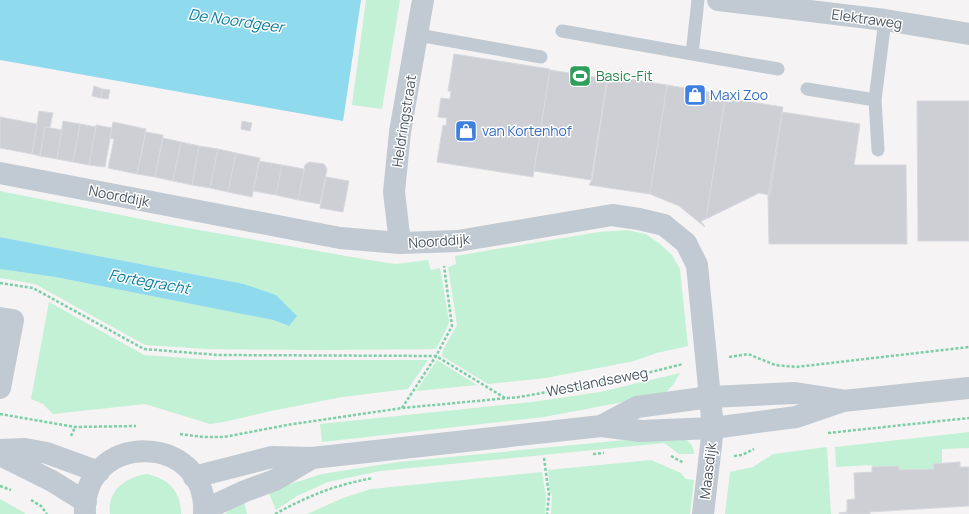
<svg xmlns="http://www.w3.org/2000/svg" width="969" height="514" font-family="Manrope,sans-serif">
<style>
.green{fill:#c3f1d5}
.water{fill:#90daee}
.building{fill:#cdcfd5;stroke:#d7d9de}
.lines{fill:none;stroke-linecap:round;stroke-linejoin:round}
.path{stroke:#7ad0a6;stroke-width:2.5;stroke-dasharray:3 2;stroke-linecap:butt}
.service{stroke:#c1cad2;stroke-width:13}
.minor{stroke:#c1cad2;stroke-width:22}
.tertiary{stroke:#c1cad2;stroke-width:22}
.labels{text-anchor:middle;stroke-width:3;stroke-linejoin:round;paint-order:stroke}
.street-label{font-size:14px;fill:#4a5661;stroke:#fff}
.leisure-label{font-size:14px;fill:#27864d;stroke:#fff;text-anchor:start}
.shop-label{font-size:14px;fill:#366cbe;stroke:#fff;text-anchor:start}
.water-label{font-size:15px;font-style:italic;fill:#0c7c9b;stroke:#fff}
</style>
<rect width="100%" height="100%" fill="#f5f3f3"/>
<path class="green" d="M 366,0 L 400,0 L 382,109 L 352,105 Z
M 0,191 L 176,226 L 363,259 L 395,264 L 428,260 L 431,270 L 440,268 L 449,321 L 448,326 L 436,349 L 323,350 L 206,349 L 145,345 L 35,284 L 0,278 L 0,269 L 55,277 L 273,320 L 288,326 L 244,284 L 0,237 Z
M 627,230 L 646,234 L 660,244 L 672,255 L 680,269 L 688,346 L 657,353 L 634,361 L 546,378 L 488,384 L 442,356 L 443,350 L 457,325 L 448,267 L 456,264 L 455,256 L 599,232 Z
M 49,302 L 144,355 L 214,360 L 428,360 L 408,389 L 342,397 L 271,411 L 224,422 L 210,424 L 145,404 L 53,414 L 43,404 L 31,399 Z
M 437,360 L 477,385 L 416,391 Z
M 680,373 L 673,385 L 664,394 L 639,399 L 544,417 L 322,442 L 320,424 L 532,402 L 600,392 Z
M 969,432 L 969,448 L 942,449 L 942,463 L 933,464 L 934,469 L 899,470 L 898,466 L 872,467 L 871,465 L 836,467 L 835,447 Z
M 677,435 C 686,439 694,443 694,454 L 679,454 L 664,443 L 380,471 L 328,482 L 297,496 L 276,510 L 268,491 L 322,474 L 398,462 Z
M 827,447 L 831,514 L 725,514 L 730,472 L 753,467 L 773,454 Z
M 651,460 L 681,473 L 686,479 L 694,480 L 690,514 L 551,514 L 552,494 L 550,494 L 548,470 Z
M 542,472 L 546,496 L 545,514 L 307,514 L 343,498 L 371,489 Z
M 147,474 C 169,479 181,491 181,514 L 110,514 C 107,490 126,477 147,474 Z
M 0,499 L 23,512 L 26,514 L 0,514 Z
M 244,502 L 247,514 L 225,514 L 234,506 Z"/>
<path class="water" d="M 0,0 L 361,0 L 343,121 L 0,60 Z
M 0,237 L 244,284 L 276,295 L 297,316 L 289,326 L 273,320 L 55,277 L 0,269 Z"/>
<path class="building" d="M 454,54 L 550,69 L 533,177 L 437,162 L 443,125 L 446,126 L 447,118 L 438,117 L 441,98 L 450,99 L 451,91 L 448,91 Z
M 550,70 L 607,79 L 591,180 L 534,171 Z
M 608,76 L 667,85 L 650,194 L 589,185 L 592,180 Z
M 667,85 L 726,95 L 706,219 L 701,221 L 705,227 L 679,206 L 650,194 Z
M 94,86 L 102,89 L 101,98 L 92,96 Z
M 102,89 L 110,90 L 108,99 L 101,98 Z
M 725,98 L 783,107 L 770,195 L 759,193 L 706,219 Z
M 917,101 L 969,101 L 969,241 L 918,241 Z
M 39,111 L 53,113 L 50,127 L 45,127 L 40,156 L 32,154 Z
M 782,112 L 860,124 L 854,165 L 906,165 L 907,244 L 769,244 L 768,196 Z
M 0,117 L 37,124 L 32,154 L 0,148 Z
M 63,121 L 80,124 L 73,162 L 57,159 Z
M 242,121 L 252,123 L 250,131 L 241,129 Z
M 113,122 L 146,129 L 137,174 L 108,168 L 114,139 L 110,138 Z
M 80,124 L 96,127 L 89,165 L 73,162 Z
M 96,125 L 112,128 L 105,167 L 89,165 Z
M 45,127 L 62,130 L 57,159 L 40,156 Z
M 146,132 L 163,135 L 155,177 L 137,174 Z
M 163,138 L 181,142 L 173,181 L 155,177 Z
M 181,142 L 199,146 L 192,185 L 173,181 Z
M 199,146 L 218,149 L 210,188 L 192,185 Z
M 218,149 L 236,153 L 228,192 L 210,188 Z
M 236,153 L 260,158 L 252,197 L 228,192 Z
M 259,161 L 282,165 L 276,195 L 253,191 Z
M 309,162 L 324,164 L 327,169 L 320,204 L 298,200 L 305,165 Z
M 282,165 L 304,169 L 298,200 L 276,195 Z
M 326,177 L 349,181 L 343,212 L 320,208 Z
M 960,462 L 960,467 L 969,467 L 969,506 L 870,512 L 870,514 L 839,514 L 839,513 L 847,512 L 847,500 L 855,499 L 854,473 L 872,472 L 872,467 L 898,466 L 899,470 L 934,469 L 933,464 Z"/>
<g class="lines">
<path class="path" d="M 0,283 L 33,288 L 144,349 L 218,355 L 436,356 L 505,398
M 729,357 L 748,354 L 775,365 L 796,367 L 969,347
M 402,408 L 436,356 L 452,326 L 444,266
M 0,414 L 75,427 L 136,426
M 828,433 L 969,418
M 180,434 L 203,437 L 224,437 L 287,425 L 402,408 L 519,397 L 623,379 L 683,364
M 71,436 L 75,427
M 593,454 L 604,453
M 671,456 L 684,463
M 734,456 L 742,455 L 754,449
M 544,458 L 549,495 L 547,514
M 0,486 L 11,490
M 31,500 L 41,506 L 47,514
M 275,514 C 310,495 335,485 373,478"/>
<path class="service" d="M 562,31 L 778,69
M 418,35 L 541,57
M 692,54 L 698,0
M 807,89 L 875,100
M 878,150 L 875,100 L 885,20"/>
<path class="minor" d="M 718,0 L 885,20 L 969,34
M 0,173 L 340,238 L 400,243 L 458,241 L 612,215 L 639,219 L 664,225 L 686,243 L 697,265 L 713,428 L 703,514
M 400,243 L 394,192 L 400,132 L 423,0
M 0,318 L 13,320 L 0,388"/>
<path class="tertiary" d="M 601,426 L 637,407 L 710,397 L 795,393 L 841,400
M 0,450 L 25,449 L 47,453 L 99,472
M 0,455 L 52,481 L 86,502
M 194,477 L 272,457 L 312,458 L 601,426 L 641,431 L 713,428 L 796,417 L 843,401 L 969,388
M 204,510 L 245,491 L 275,480 L 312,458
M 85,514 C 81,430 209,431 204,514"/>
</g>
<defs>
<g id="stadium-square" transform="scale(1.15)"><rect x="-9" y="-9" width="18" height="18" rx="4" fill="#2e9e5b" stroke="#fff"/><path d="M0-5a6.5 5 0 1 0 0 10a6.5 5 0 1 0 0-10ZM-3.5-1.8h7v3.6h-7Z" fill="#fff"/></g>
<g id="shop-square" transform="scale(1.15)"><rect x="-9" y="-9" width="18" height="18" rx="4" fill="#3f7fe0" stroke="#fff"/><path d="M-5-2.5h2.3a2.7 3.5 0 0 1 5.4 0H5L5.5 6h-11ZM-1.5-2.5h3a1.5 2.3 0 0 0-3 0Z" fill="#fff"/></g>
</defs>
<g fill-rule="evenodd">
<use href="#stadium-square" x="580" y="76"/>
<use href="#shop-square" x="695" y="95"/>
<use href="#shop-square" x="466" y="131"/>
</g>
<g class="labels">
<g class="street-label">
<text transform="translate(867 19) rotate(8)" y="5">Elektraweg</text>
<text transform="translate(404 121) rotate(-81)" y="5">Heldringstraat</text>
<text transform="translate(119 196) rotate(11)" y="5">Noorddijk</text>
<text transform="translate(439 241) rotate(-4)" y="5">Noorddijk</text>
<text transform="translate(597 382) rotate(-11)" y="5">Westlandseweg</text>
<text transform="translate(708 471) rotate(-83)" y="5">Maasdijk</text>
</g>
<g class="leisure-label">
<text x="596" y="81">Basic-Fit</text>
</g>
<g class="shop-label">
<text x="710" y="100">Maxi Zoo</text>
<text x="482" y="136">van Kortenhof</text>
</g>
<g class="water-label">
<text transform="translate(236 21) rotate(8)" y="5">De Noordgeer</text>
<text transform="translate(149 282) rotate(10)" y="5">Fortegracht</text>
</g>
</g>
</svg>
